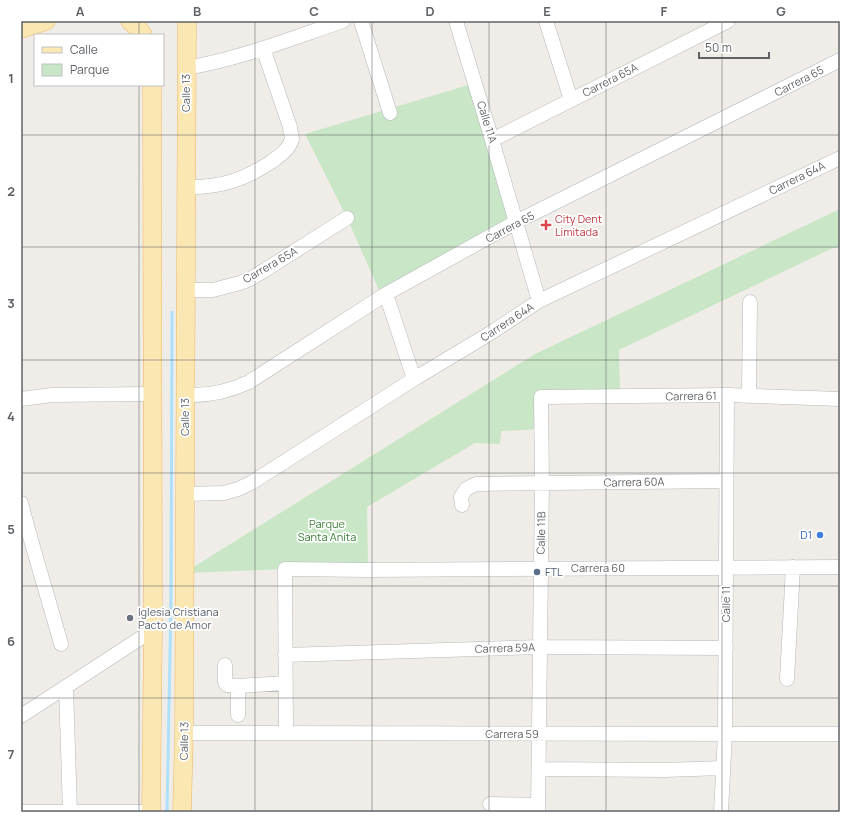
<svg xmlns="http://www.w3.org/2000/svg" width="861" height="833" font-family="Manrope,sans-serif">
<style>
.green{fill:#c9e6c6}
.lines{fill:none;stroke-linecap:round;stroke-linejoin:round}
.stream{stroke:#ade1fb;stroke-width:3}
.minor-casing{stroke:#b5b8bb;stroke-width:15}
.major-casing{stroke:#ebb766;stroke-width:19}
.minor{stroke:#fff;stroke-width:14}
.major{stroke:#fbe7b2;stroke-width:18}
.grid{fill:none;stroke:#5f6367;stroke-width:1;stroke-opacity:0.55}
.health-dot{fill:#e0444e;stroke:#fff;stroke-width:1.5}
.shop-dot{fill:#3f7fe0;stroke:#fff;stroke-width:1.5}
.service-dot{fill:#5c6f8a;stroke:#fff;stroke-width:1.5}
.worship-dot{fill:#6b7280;stroke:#fff;stroke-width:1.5}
.labels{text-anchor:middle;stroke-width:3.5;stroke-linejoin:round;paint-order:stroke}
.street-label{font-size:11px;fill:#5f6367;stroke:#fff}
.health-label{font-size:11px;fill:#be3a42;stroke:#fff;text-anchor:start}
.park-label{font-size:11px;fill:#3e833a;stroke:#fff}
.shop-label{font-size:11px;fill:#366cbe;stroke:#fff;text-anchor:end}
.service-label{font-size:11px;fill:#4e5e75;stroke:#fff;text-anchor:start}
.worship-label{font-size:11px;fill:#5b616d;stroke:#fff;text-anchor:start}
.neatline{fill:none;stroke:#5f6367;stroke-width:1.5}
.grid-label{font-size:13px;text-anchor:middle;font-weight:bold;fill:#5f6367}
</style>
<rect width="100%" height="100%" fill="#f0ede8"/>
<path class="green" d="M 475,83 L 516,222 L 382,297 L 347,218 L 305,134 Z
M 840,209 L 840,247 L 833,248 L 619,350 L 620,396 L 541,397 L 542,429 L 501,431 L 500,444 L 475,443 L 367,507 L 368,570 L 285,569 L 184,573 L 535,354 Z"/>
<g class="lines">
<path class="stream" d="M 167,812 L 171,601 L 172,312"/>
<g class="minor-casing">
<path id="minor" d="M 361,21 L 390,113
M 456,21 L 492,140 L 539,301
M 546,21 L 571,100
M 186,68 C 240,59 292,38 343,21
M 492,140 L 728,21
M 186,187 C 219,188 244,180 271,162 C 279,156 289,150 292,139 C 292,136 290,131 290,127 L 263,48
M 185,290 L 213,290 L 240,283 L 250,279 L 265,270 L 347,218
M 386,294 L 414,379
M 185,395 C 208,396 228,392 249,382 L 386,294 L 516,222 L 840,60
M 749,396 L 750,302
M 21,399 L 52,395 L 152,394
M 185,494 L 224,493 L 238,489 L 251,483 L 414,379 L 489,334 L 539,301 L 840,158
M 21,503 C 33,550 48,597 61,644
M 462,505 L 461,497 L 466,489 L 476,484 L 726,481
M 285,655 L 540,647 L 726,648
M 225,665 L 225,682 L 227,685 L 238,686
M 787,679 L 793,567
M 66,687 L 70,812
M 238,715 L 238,686 L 286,683
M 21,716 L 153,630
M 184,733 L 840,734
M 286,733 L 285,569 L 368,570 L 840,567
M 539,769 L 665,770 L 723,768
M 490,804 L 538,805
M 21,812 L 151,812
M 538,812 L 542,483 L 541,397 L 727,395 L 840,399
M 721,812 L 725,734 L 727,395"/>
</g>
<g class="major-casing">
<path id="major" d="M 130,21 L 138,28 L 143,35
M 21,29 L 46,21
M 151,812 L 153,630 L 152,85
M 182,812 L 184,733 L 187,21"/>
</g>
<use href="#minor" class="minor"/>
<use href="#major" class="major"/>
</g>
<path class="grid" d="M 139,21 L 139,35M 255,21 L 255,812M 372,21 L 372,812M 489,21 L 489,812M 606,21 L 606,812M 722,21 L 722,812M 139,85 L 139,812M 21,135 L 840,135M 21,247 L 840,247M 21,360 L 840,360M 21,473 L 840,473M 21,586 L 840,586M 21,698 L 840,698"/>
<path class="health-dot" d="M544 219h4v4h4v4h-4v4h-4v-4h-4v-4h4z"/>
<circle class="shop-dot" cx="820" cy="535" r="4"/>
<circle class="service-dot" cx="537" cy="572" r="4"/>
<circle class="worship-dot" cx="130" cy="618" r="4"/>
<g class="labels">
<g class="street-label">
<text transform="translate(610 80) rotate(-27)" y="4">Carrera 65A</text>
<text transform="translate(799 81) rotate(-27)" y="4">Carrera 65</text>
<text transform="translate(186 93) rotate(-90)" y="4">Calle 13</text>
<text transform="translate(487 122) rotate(73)" y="4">Calle 11A</text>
<text transform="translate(797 178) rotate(-26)" y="4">Carrera 64A</text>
<text transform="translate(510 227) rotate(-28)" y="4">Carrera 65</text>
<text transform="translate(270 265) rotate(-30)" y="4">Carrera 65A</text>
<text transform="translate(507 322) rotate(-33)" y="4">Carrera 64A</text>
<text transform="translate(691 396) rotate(-1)" y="4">Carrera 61</text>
<text transform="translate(185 417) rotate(-90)" y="4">Calle 13</text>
<text transform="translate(634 482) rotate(-1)" y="4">Carrera 60A</text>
<text transform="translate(541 533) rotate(-89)" y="4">Calle 11B</text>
<text x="598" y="572">Carrera 60</text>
<text transform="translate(726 604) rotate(-90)" y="4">Calle 11</text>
<text transform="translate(505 648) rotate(-2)" y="4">Carrera 59A</text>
<text x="512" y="738">Carrera 59</text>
<text transform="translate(184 741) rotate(-89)" y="4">Calle 13</text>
</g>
<g class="health-label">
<text x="555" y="223">City Dent<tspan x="555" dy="13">Limitada</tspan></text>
</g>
<g class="park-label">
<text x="327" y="528">Parque<tspan x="327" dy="13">Santa Anita</tspan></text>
</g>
<g class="shop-label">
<text x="812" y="539">D1</text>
</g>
<g class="service-label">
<text x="545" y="576">FTL</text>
</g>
<g class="worship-label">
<text x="138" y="616">Iglesia Cristiana<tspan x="138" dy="13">Pacto de Amor</tspan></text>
</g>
</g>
<rect width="861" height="833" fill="none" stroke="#ffffff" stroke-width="44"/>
<rect x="34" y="34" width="130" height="52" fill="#ffffff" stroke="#bfc1c2"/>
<rect x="42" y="47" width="20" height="6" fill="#fbe7b2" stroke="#bfc1c2"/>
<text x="70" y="54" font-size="12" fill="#5f6367">Calle</text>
<rect x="42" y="64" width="20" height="12" fill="#c9e6c6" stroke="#bfc1c2"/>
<text x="70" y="74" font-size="12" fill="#5f6367">Parque</text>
<path d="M699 52v6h70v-6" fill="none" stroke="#5f6367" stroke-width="2"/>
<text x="705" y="52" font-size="12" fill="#5f6367" stroke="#ffffff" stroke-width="3" paint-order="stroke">50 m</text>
<rect x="22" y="22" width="817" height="789" class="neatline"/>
<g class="grid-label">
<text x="80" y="16">A</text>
<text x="197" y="16">B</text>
<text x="314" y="16">C</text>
<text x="430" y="16">D</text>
<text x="547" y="16">E</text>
<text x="664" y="16">F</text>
<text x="781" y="16">G</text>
<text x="11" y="83">1</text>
<text x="11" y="196">2</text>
<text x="11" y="308">3</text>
<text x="11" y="421">4</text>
<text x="11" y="534">5</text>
<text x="11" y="646">6</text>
<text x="11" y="759">7</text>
</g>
</svg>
